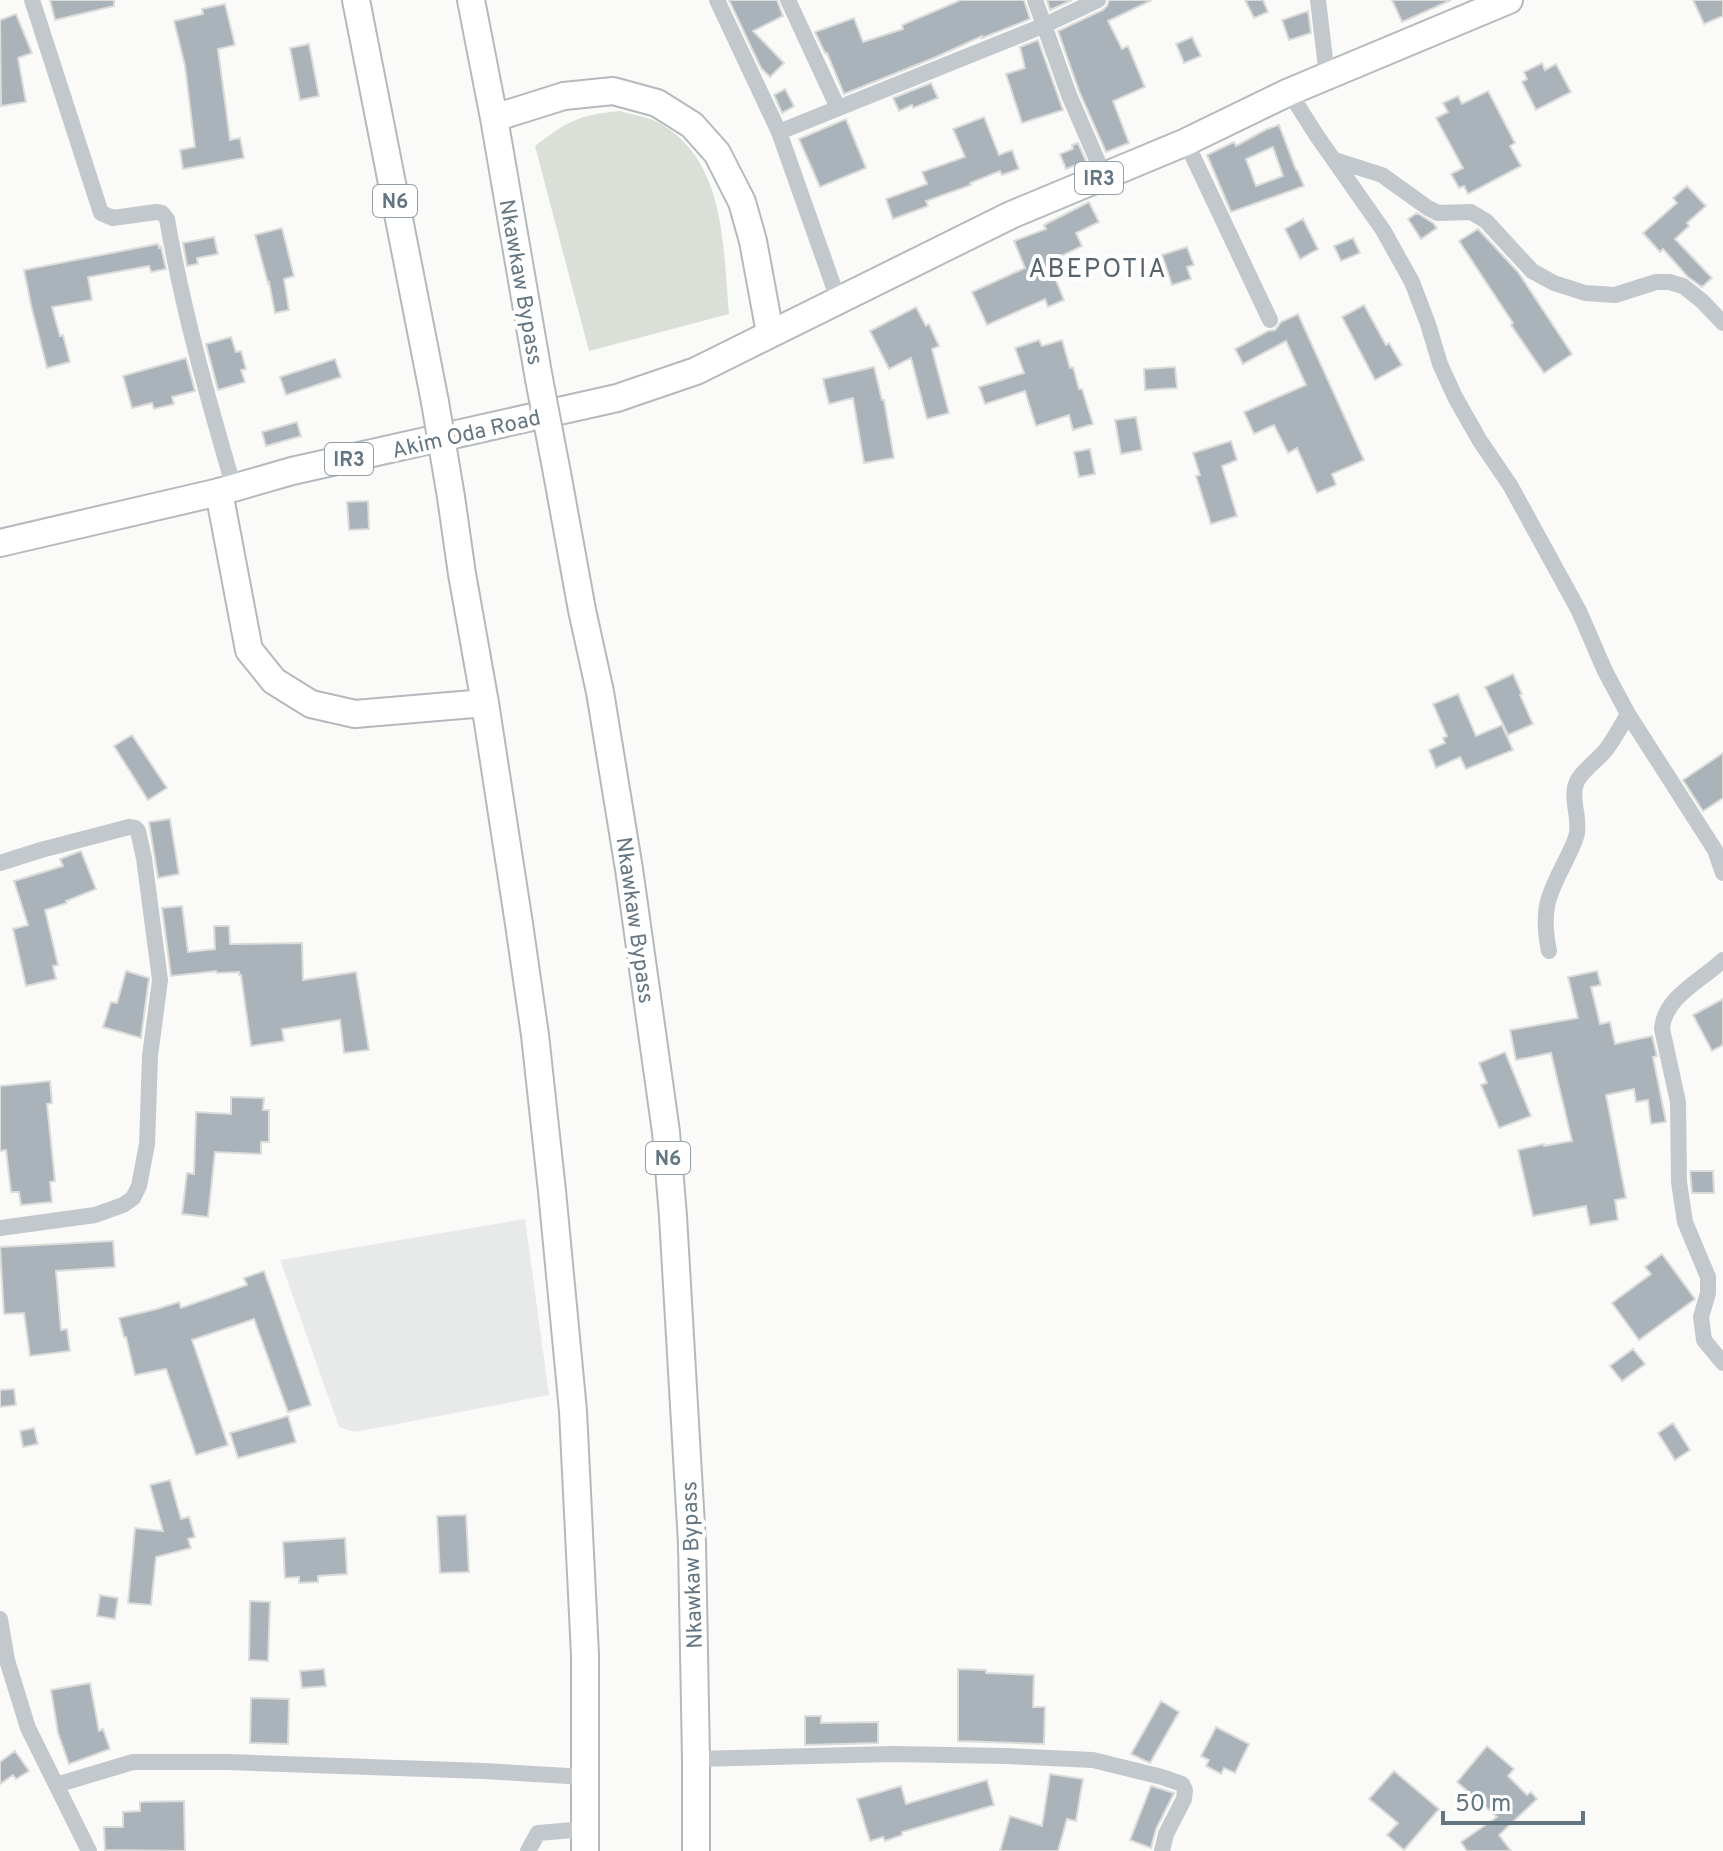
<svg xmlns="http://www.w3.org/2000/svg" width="1723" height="1851" font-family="Overpass,sans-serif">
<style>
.built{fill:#e8e9e9}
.green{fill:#dadfd7}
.building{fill:#aab3b9;stroke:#dcdcda;stroke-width:2;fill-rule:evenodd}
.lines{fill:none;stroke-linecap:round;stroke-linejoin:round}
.primary-casing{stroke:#b5babe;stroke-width:30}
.trunk-casing{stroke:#b4b9bd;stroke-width:30}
.minor{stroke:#c3c8cc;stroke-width:16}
.primary{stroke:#fff;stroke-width:26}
.trunk{stroke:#fff;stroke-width:26}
.trunk-bridge-casing{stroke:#b4b9bd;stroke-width:30;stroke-linecap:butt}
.trunk-bridge{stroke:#fff;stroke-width:26}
.labels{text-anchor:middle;stroke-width:8;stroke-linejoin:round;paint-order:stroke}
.shield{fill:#fff;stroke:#939fa8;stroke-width:2}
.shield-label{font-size:20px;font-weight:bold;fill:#657683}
.street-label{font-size:22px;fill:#657683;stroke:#fff}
.quarter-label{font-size:26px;letter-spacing:2px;fill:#57646e;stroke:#fff}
</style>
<rect width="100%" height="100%" fill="#fafaf8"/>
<path class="built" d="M 525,1219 L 549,1395 L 355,1432 L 339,1427 L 280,1260 Z"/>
<path class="green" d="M 620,111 C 633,115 649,117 661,124 C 726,162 723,248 729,314 L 589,351 L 535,146 C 568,121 578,115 620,111 Z"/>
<path class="building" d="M 50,0 L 114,0 L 114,6 L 55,20 Z
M 729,0 L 777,0 L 783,16 L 753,31 L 784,63 L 770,77 L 761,68 Z
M 961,0 L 1024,0 L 1030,19 L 982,38 L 982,36 L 936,57 L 844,94 L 827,53 L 825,53 L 815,32 L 854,18 L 863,42 L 903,29 L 902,25 Z
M 1047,0 L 1072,0 L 1050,10 Z
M 1109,0 L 1152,0 L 1108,21 L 1122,49 L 1128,46 L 1145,87 L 1113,101 L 1129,143 L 1106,152 L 1079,91 L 1058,31 L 1103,10 L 1107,6 Z
M 1245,0 L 1263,0 L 1268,12 L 1254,18 Z
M 1392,0 L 1451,0 L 1402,22 Z
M 1693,0 L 1723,0 L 1723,16 L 1704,24 Z
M 225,4 L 235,45 L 218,49 L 230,140 L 240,138 L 244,158 L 183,169 L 180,150 L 195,147 L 185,66 L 174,21 L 203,14 L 202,9 Z
M 1308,11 L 1311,33 L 1289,40 L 1282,20 Z
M 16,14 L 32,53 L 18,58 L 26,102 L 1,106 L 0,20 Z
M 1192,37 L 1201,56 L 1184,63 L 1176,44 Z
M 1038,40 L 1063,110 L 1022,123 L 1006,74 L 1025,68 L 1020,47 Z
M 309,44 L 319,96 L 300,100 L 290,48 Z
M 1542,63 L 1545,70 L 1556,64 L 1571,92 L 1536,110 L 1522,82 L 1527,79 L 1524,72 Z
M 931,83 L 938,98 L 913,108 L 912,105 L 899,111 L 893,98 Z
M 785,89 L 794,106 L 782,113 L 774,95 Z
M 1488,91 L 1515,143 L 1510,146 L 1521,166 L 1468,194 L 1464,186 L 1459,188 L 1451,174 L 1463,168 L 1436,118 L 1448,112 L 1443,103 L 1458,96 L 1462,104 Z
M 984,117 L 999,155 L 1012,150 L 1019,169 L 1002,175 L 1000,171 L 970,183 L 971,185 L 926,201 L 928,206 L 893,219 L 886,199 L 927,184 L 922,172 L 965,157 L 953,129 Z
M 846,119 L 866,168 L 820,187 L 799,139 Z
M 1279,125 L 1296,170 L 1297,170 L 1304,186 L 1231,212 L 1207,155 L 1234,142 L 1236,146 L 1267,129 ZM 1273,147 L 1283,176 L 1256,186 L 1246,159 Z
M 1078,143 L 1086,161 L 1066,169 L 1060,154 L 1073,149 L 1072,145 Z
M 1687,186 L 1706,206 L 1687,223 L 1689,226 L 1675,239 L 1712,278 L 1702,287 L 1688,277 L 1663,249 L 1660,252 L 1643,233 L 1677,203 L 1673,198 Z
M 1089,202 L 1099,222 L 1076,233 L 1082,246 L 1053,260 L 1057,271 L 1053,273 L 1064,300 L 1048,307 L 1045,299 L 987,325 L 972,292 L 1025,268 L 1014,241 L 1046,229 L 1044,225 Z
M 1417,213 L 1433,223 L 1437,228 L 1421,239 L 1408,219 Z
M 1303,219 L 1318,249 L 1300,259 L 1285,229 Z
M 282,228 L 294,276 L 284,279 L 289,310 L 275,313 L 269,282 L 268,283 L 255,235 Z
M 1478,229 L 1518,272 L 1572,354 L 1544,373 L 1511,325 L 1513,323 L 1459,241 Z
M 214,237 L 218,254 L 197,258 L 198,264 L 187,266 L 183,243 Z
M 1353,238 L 1360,253 L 1341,261 L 1334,246 Z
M 158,244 L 159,248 L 161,247 L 166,269 L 151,272 L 149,266 L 88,277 L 92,300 L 52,307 L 60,336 L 63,335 L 70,362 L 47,368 L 31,305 L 24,270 Z
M 1187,247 L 1194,265 L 1187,267 L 1191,279 L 1172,285 L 1162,255 Z
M 1364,305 L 1386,345 L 1389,343 L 1402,365 L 1375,380 L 1342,317 Z
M 916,307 L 926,326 L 929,324 L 939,346 L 932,349 L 949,413 L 927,419 L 911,358 L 889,369 L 870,331 Z
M 1298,314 L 1364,460 L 1332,474 L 1336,485 L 1317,493 L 1297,448 L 1288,453 L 1274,425 L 1254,434 L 1244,412 L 1306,385 L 1286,341 L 1243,364 L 1235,349 L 1268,331 L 1275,330 L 1281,322 Z
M 231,337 L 236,352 L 241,351 L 246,369 L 241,370 L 245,382 L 218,390 L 206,344 Z
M 1039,340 L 1042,346 L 1062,340 L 1070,368 L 1073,367 L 1079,389 L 1082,389 L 1093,424 L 1073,430 L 1069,415 L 1036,426 L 1025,391 L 985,404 L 979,387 L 1024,373 L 1015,348 Z
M 186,358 L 195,391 L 172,397 L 174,404 L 154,409 L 152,403 L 132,408 L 123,376 Z
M 335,359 L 341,377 L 286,395 L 280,377 Z
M 874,367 L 882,400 L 884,400 L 894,458 L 864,463 L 853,398 L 829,404 L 823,379 Z
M 1175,367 L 1177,388 L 1145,390 L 1144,369 Z
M 1136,417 L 1142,450 L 1121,454 L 1115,420 Z
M 297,422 L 301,436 L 266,446 L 262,432 Z
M 1231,441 L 1237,460 L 1222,466 L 1237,516 L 1211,524 L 1196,476 L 1200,475 L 1193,453 Z
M 1090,449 L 1095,474 L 1079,477 L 1074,452 Z
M 368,501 L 369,529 L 349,530 L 347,502 Z
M 1513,674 L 1522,694 L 1520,695 L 1533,724 L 1508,735 L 1485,687 Z
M 1458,694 L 1476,736 L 1502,725 L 1513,750 L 1466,769 L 1460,757 L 1436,768 L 1429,750 L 1445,743 L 1443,738 L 1447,736 L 1433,704 Z
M 132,735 L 167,788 L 148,800 L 114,746 Z
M 1723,753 L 1723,798 L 1703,811 L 1683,780 Z
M 170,819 L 179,874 L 158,878 L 149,822 Z
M 81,851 L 96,889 L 66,901 L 67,903 L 45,910 L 58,965 L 53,966 L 56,979 L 26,986 L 13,929 L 28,925 L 14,881 L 63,866 L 60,859 Z
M 182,906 L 188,952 L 215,949 L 214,926 L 229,926 L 230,944 L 302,943 L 303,980 L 356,972 L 369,1050 L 344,1053 L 340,1020 L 282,1029 L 284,1041 L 251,1046 L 241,975 L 239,975 L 239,972 L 217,973 L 216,971 L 171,976 L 162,908 Z
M 126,971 L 149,978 L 141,1038 L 103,1027 L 111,1002 L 117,1003 Z
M 1597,971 L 1601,985 L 1591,987 L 1600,1024 L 1610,1022 L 1615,1044 L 1652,1036 L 1657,1056 L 1653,1057 L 1666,1122 L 1651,1124 L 1648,1100 L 1636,1102 L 1634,1089 L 1606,1095 L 1626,1198 L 1615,1200 L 1618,1220 L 1590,1225 L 1586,1206 L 1533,1216 L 1518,1150 L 1544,1144 L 1544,1146 L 1572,1141 L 1551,1053 L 1516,1060 L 1510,1030 L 1578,1018 L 1568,977 Z
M 1723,999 L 1723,1045 L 1712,1051 L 1693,1015 Z
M 1505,1052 L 1531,1116 L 1499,1128 L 1481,1085 L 1487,1083 L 1479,1063 Z
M 50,1081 L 52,1103 L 47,1104 L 55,1181 L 50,1182 L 52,1202 L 21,1205 L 19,1192 L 11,1192 L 6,1150 L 0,1151 L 0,1086 Z
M 231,1097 L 264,1098 L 263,1110 L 269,1110 L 269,1142 L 261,1142 L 261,1154 L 215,1152 L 208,1217 L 182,1214 L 187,1173 L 194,1174 L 196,1112 L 231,1114 Z
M 1690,1171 L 1713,1171 L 1714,1193 L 1692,1193 Z
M 113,1241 L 115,1267 L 56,1271 L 61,1330 L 67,1329 L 70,1351 L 30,1356 L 24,1313 L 4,1314 L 0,1247 Z
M 1662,1254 L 1695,1299 L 1639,1340 L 1612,1303 L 1651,1274 L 1645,1267 Z
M 264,1271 L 311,1405 L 288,1412 L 254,1319 L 192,1340 L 228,1445 L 196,1455 L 166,1369 L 135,1375 L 126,1337 L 124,1337 L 119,1318 L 157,1309 L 179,1302 L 181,1308 L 247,1285 L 244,1278 Z
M 1633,1349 L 1645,1364 L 1622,1381 L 1610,1366 Z
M 14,1389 L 16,1405 L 0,1407 L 0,1390 Z
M 288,1416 L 296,1442 L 238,1458 L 230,1433 Z
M 1673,1423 L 1690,1450 L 1675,1460 L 1658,1433 Z
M 34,1428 L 38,1444 L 23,1447 L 20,1431 Z
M 170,1480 L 181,1519 L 189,1517 L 195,1537 L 188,1539 L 191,1548 L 156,1557 L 151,1605 L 128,1603 L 135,1528 L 163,1531 L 150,1485 Z
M 466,1515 L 469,1572 L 440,1573 L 437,1516 Z
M 345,1538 L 347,1574 L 318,1576 L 318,1582 L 299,1583 L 299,1577 L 285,1578 L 283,1542 Z
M 100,1595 L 118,1598 L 115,1619 L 97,1616 Z
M 250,1601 L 270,1602 L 268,1661 L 249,1660 Z
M 324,1669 L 326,1686 L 302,1688 L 300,1671 Z
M 958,1669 L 986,1670 L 986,1673 L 1034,1675 L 1033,1707 L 1045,1707 L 1044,1744 L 958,1741 Z
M 90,1683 L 99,1731 L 103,1729 L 110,1749 L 69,1764 L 58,1733 L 51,1690 Z
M 251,1698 L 289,1699 L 288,1744 L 250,1743 Z
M 1161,1701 L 1179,1712 L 1150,1763 L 1131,1754 Z
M 805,1716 L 821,1716 L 821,1723 L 878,1722 L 878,1743 L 805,1745 Z
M 1216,1727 L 1249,1744 L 1235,1773 L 1224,1768 L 1221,1774 L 1206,1766 L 1209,1760 L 1201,1756 Z
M 1487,1746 L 1514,1769 L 1508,1776 L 1527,1795 L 1531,1792 L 1537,1799 L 1499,1835 L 1511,1851 L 1467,1851 L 1461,1842 L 1497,1817 L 1457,1782 Z
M 15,1751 L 29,1771 L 16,1779 L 13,1775 L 0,1784 L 0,1762 Z
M 1394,1771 L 1439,1809 L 1404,1850 L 1387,1835 L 1398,1823 L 1369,1799 Z
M 1050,1774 L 1083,1779 L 1076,1821 L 1067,1819 L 1058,1851 L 1000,1851 L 1010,1816 L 1042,1826 Z
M 987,1780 L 994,1805 L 902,1832 L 902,1835 L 885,1841 L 883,1837 L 870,1841 L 857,1799 L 901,1786 L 906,1804 Z
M 1151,1786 L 1174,1793 L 1156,1829 L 1151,1848 L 1130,1840 Z
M 184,1801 L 185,1851 L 105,1850 L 104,1827 L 123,1827 L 123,1812 L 140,1811 L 140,1802 Z"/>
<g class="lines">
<g class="primary-casing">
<path id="primary" d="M 0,543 L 219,492 L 292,471 L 617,398 L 696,371 L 1011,215 L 1186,142 L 1289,92 L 1509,0"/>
</g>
<g class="trunk-casing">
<path id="trunk" d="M 356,0 L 435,402
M 471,0 L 494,118 L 539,379
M 494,118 L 564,96 L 613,91 L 657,103 L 692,125 L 717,153 L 742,202 L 753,241 L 770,333
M 557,473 L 582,610 L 600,692 L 629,869 L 666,1132 L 673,1216 L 692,1543 L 696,1759 L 696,1851
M 219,492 L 249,650 L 274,681 L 311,704 L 355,714 L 485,703
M 451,497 L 462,574 L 485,703 L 519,924 L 535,1035 L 552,1191 L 573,1411 L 585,1655 L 585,1851"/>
</g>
<path class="minor" d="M 32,0 L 101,213 L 113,218 L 156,212 L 162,213 L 167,219 C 183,311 208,399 234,488
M 717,0 L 779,132 L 838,299
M 788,0 L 838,108
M 1035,0 L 1069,95 L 1104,176
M 1318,0 L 1327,76
M 1289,92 L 1317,136 L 1383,230 L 1412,282 L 1428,324 L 1440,364 L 1455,397 L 1480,441 L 1510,485 L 1579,611 L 1605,671 L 1628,714 L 1715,850 L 1723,873
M 779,132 L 1045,25 L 1098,0
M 1186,142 L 1270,320
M 1335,160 L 1382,175 L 1428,208 L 1438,213 L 1471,212 L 1486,221 L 1532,271 L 1554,283 L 1585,293 L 1615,295 L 1656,282 L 1669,282 L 1683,286 L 1702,301 L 1723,323
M 0,863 L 41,850 L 129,827 L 135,828 L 138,831 L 144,858 L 160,980 L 150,1056 L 147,1144 L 139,1186 L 133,1198 L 123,1205 L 95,1215 L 0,1228
M 1549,951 C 1541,911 1547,897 1565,862 C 1569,853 1575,843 1577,833 C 1580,815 1568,794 1579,778 C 1586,768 1597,760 1605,751 C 1614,740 1621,726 1628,714
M 1723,960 C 1702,980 1664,997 1662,1029 L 1678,1102 L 1679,1182 L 1685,1222 L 1708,1277 L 1708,1293 L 1701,1317 L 1704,1340 L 1723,1363
M 0,1619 L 7,1660 L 28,1728 L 89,1851
M 696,1759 L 892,1754 L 1006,1756 L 1093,1760 L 1162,1777 L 1182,1784 L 1185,1790 L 1184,1799 L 1166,1834 L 1162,1851
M 56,1785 L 133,1762 L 228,1762 L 484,1771 L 586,1777
M 528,1851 L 538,1833 L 585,1829"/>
<use href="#primary" class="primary"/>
<use href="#trunk" class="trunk"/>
<g class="trunk-bridge-casing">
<path id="trunk-bridge" d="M 539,379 L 557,473
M 435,402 L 451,497"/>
</g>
<use href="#trunk-bridge" class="trunk-bridge"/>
</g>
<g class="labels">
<g class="shield">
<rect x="1075" y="162" width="48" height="32" rx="6"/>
<rect x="373" y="185" width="44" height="32" rx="6"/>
<rect x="325" y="443" width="48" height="32" rx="6"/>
<rect x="646" y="1142" width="44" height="32" rx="6"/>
</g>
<g class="shield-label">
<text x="1099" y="185">IR3</text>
<text x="395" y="208">N6</text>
<text x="349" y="466">IR3</text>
<text x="668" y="1165">N6</text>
</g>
<g class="street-label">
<text transform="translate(522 282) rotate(80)" y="8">Nkawkaw Bypass</text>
<text transform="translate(466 433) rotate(-13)" y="8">Akim Oda Road</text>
<text transform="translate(636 920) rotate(82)" y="8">Nkawkaw Bypass</text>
<text transform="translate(691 1565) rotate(-92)" y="8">Nkawkaw Bypass</text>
</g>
<g class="quarter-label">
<text x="1098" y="277">ABEPOTIA</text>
</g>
</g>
<path d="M1443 1811v12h140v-12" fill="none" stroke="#657683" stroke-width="4"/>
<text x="1455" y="1811" font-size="24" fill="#657683" stroke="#ffffff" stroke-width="6" paint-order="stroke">50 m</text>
</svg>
